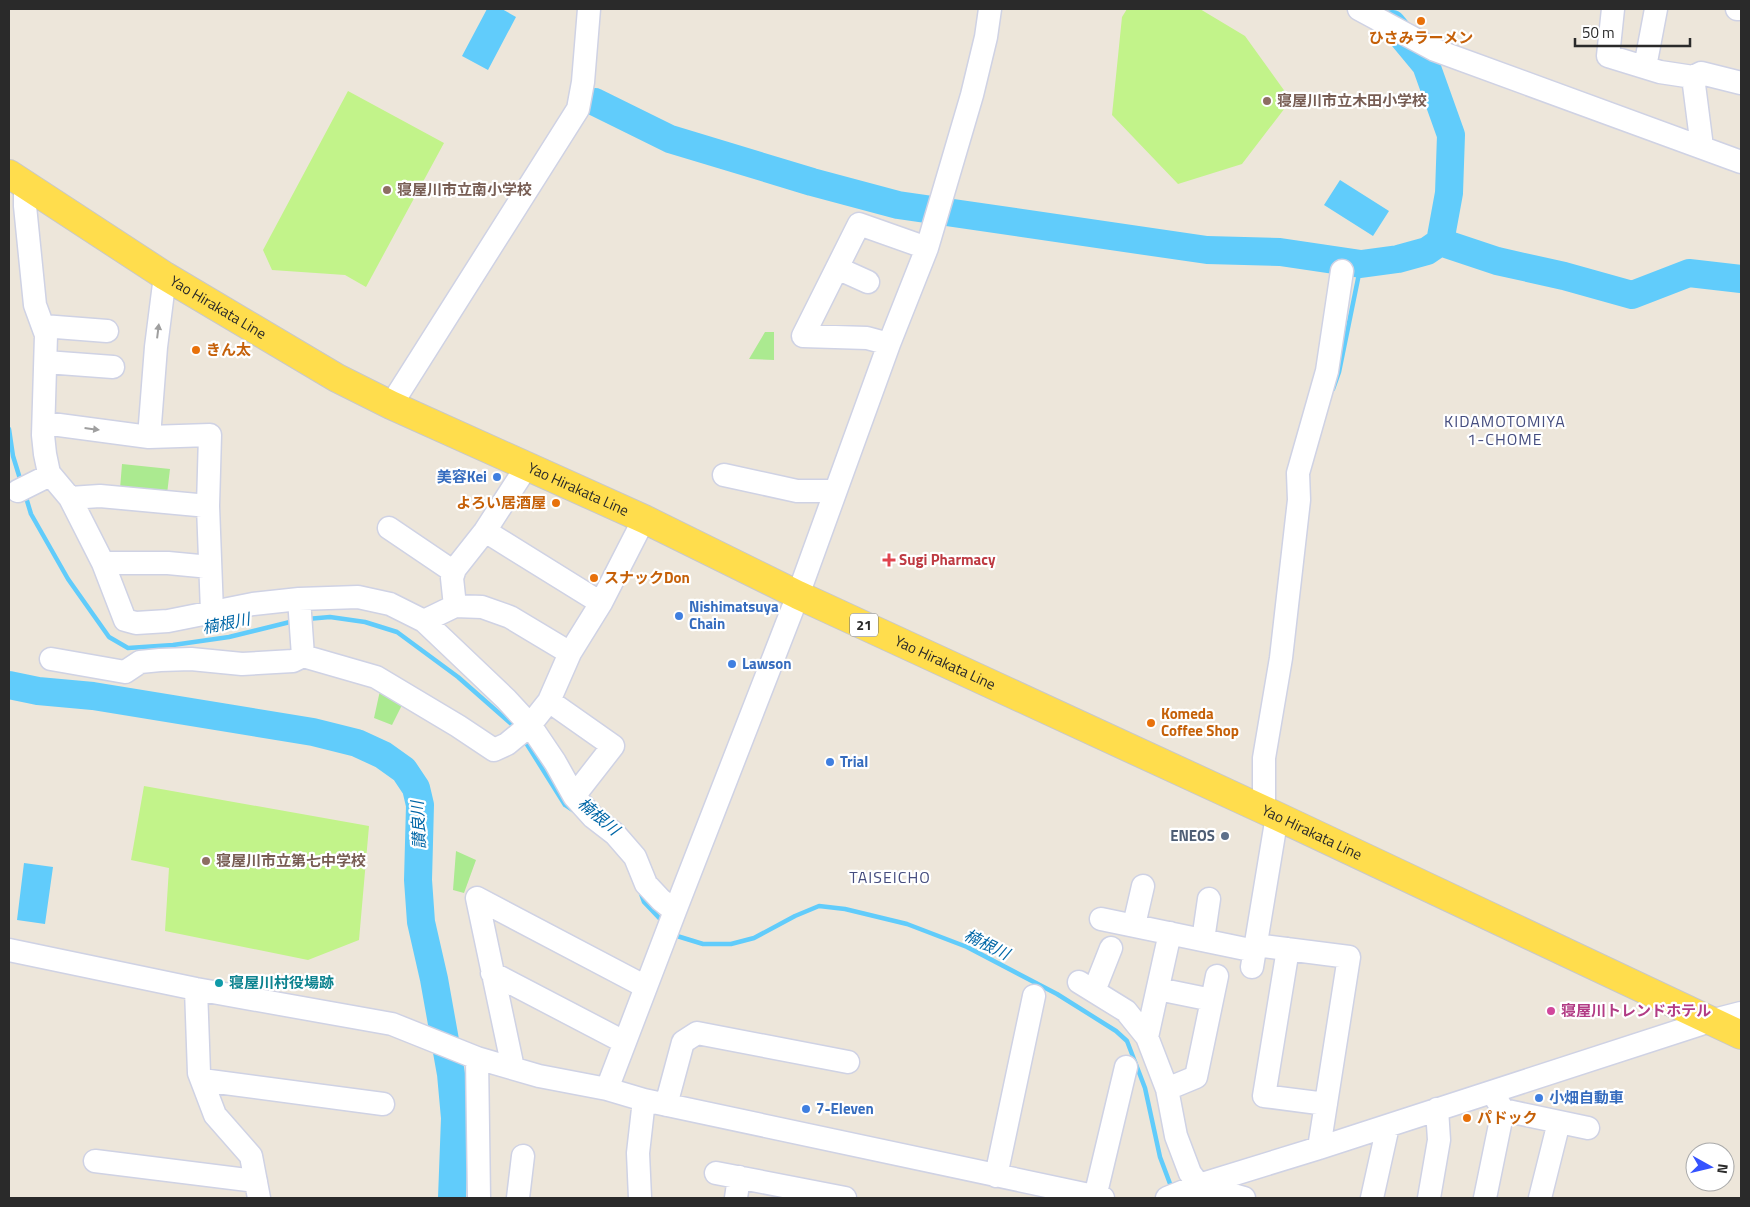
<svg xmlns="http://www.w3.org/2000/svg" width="1750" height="1207" font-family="'Titillium Web','Noto Sans JP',sans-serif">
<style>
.green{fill:#abea90}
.pitch{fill:#c2f38a}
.water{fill:#61ccfb}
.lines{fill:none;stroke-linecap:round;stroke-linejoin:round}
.stream{stroke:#61ccfb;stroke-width:4.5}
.river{stroke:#61ccfb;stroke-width:28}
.minor-casing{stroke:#cfd2e4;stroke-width:25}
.major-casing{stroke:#c8c8c8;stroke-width:30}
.minor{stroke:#fff;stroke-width:22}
.major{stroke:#ffdd4d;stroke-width:28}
.oneway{fill:#9f9f9f}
.food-dot{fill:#e8710a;stroke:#fff;stroke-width:2}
.education-dot{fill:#8d6e63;stroke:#fff;stroke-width:2}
.shop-dot{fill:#3f7fe0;stroke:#fff;stroke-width:2}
.health-dot{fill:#e0444e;stroke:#fff;stroke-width:2}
.service-dot{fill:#5c6f8a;stroke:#fff;stroke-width:2}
.culture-dot{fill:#0f9aa8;stroke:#fff;stroke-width:2}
.hotel-dot{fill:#d1479c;stroke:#fff;stroke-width:2}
.labels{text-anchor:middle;stroke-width:4.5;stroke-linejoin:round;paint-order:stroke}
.shield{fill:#fff;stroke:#6a6a6a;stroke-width:1}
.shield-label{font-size:14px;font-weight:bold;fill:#2a2a2a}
.food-label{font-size:15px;font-weight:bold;fill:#c56008;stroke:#fff;text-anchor:start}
.education-label{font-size:15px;font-weight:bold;fill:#785e54;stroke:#fff;text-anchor:start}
.street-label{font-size:15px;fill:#2a2a2a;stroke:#fff}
.shop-label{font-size:15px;font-weight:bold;fill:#366cbe;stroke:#fff;text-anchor:start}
.health-label{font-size:15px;font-weight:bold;fill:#be3a42;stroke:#fff;text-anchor:start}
.service-label{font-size:15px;font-weight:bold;fill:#4e5e75;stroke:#fff;text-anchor:end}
.culture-label{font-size:15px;font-weight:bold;fill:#0d838f;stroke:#fff;text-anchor:start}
.hotel-label{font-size:15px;font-weight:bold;fill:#b23c85;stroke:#fff;text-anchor:start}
.neighbourhood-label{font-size:16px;letter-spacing:1px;fill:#454d7f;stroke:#fff}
.water-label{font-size:16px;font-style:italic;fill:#0067a7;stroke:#fff}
</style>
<rect width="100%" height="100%" fill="#ede6da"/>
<path class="green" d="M 765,332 L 774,332 L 774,360 L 749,359 Z
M 122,464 L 170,469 L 167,494 L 120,489 Z
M 381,686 L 404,701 L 392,725 L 374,718 Z
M 456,851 L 476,860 L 464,893 L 453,890 Z"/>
<path class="pitch" d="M 1127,9 L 1200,9 L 1245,36 L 1291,100 L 1242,164 L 1178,184 L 1112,115 L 1122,17 Z
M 348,91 L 444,143 L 366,287 L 345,275 L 272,270 L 263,250 Z
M 144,786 L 369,826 L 359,940 L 308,960 L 165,931 L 169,868 L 131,860 Z"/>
<path class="water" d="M 487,9 L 502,9 L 516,17 L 488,70 L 462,56 Z
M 1340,180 L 1389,211 L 1373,236 L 1324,205 Z
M 24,863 L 53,867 L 45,924 L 17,920 Z"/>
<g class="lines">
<path class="stream" d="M 1333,389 L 1339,372 L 1361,264
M 9,429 L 13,456 L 21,482
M 25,494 L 31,514 L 68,579 L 109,637 L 128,648 L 173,645 L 229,637 L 294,621
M 307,619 L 330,617 L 365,622 L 397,632 L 458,677 L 516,728
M 523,738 L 565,805 L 574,811
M 640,891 L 644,902 L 663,922
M 674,933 L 677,936 L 703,944 L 731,944 L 754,938 L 795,916 L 819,906 L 845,909 L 907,924 L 967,947 L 1057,994 L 1116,1031 L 1127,1041 L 1145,1088 L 1160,1157 L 1172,1189"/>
<path class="river" d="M 1392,24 L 1426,65 L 1451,135 L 1449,193 L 1440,242
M 595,102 L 670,139 L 812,182 L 898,205 L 1207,250 L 1280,252 L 1361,264 L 1398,259 L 1427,251 L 1440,242 L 1497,261 L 1564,276 L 1632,295 L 1689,273 L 1741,279
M 9,685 L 38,691 L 93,696 L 313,732 L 357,743 L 383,755 L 404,770 L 416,788 L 420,805 L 418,880 L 421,922 L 434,979 L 451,1074 L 455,1118 L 452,1198"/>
<g class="minor-casing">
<path id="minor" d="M 1359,9 L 1435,50 L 1741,162
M 1613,9 L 1608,56 L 1660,72 L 1693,77 L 1701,73 L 1741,83
M 1737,9 L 1741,9
M 1645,67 L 1656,9
M 1693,77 L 1702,147
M 25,185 L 25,206 L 35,305 L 46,335 L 43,435 L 45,454 L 49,473 L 70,498 L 103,563 L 125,620 L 136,623 L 168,621 L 253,604 L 299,599 L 358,597 L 390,604 L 424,621 L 506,699 L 530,725 L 555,762 L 574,796 L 593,817 L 615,834 L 635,857 L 646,884 L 661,900 L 675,911
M 837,268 L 868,282
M 43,326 L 107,331
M 889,344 L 867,338 L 803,336 L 859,224 L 927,248
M 46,362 L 113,367
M 391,405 L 578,109 L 583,82 L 589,9
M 44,423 L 149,437 L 156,347 L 165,276
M 149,437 L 210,435 L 208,506 L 212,612
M 724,475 L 797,491 L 835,491
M 18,491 L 50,475
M 70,498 L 100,496 L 208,506
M 389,528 L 454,572
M 485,531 L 601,603
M 103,563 L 168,563 L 210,567
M 299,599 L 303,656 L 376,677 L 458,726 L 494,750 L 507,744 L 530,725 L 549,701 L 570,653 L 601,603 L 644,519
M 455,606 L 482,607 L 510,617 L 570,653
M 424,621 L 455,606 L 452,578 L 455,569 L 485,531 L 527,466
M 51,659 L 125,672 L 140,662 L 160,660 L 191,659 L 242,664 L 293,661 L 303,656
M 549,701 L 613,746 L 574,796
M 1264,810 L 1264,758 L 1281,658 L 1299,500 L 1298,473 L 1327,371 L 1342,271
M 1101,919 L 1255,951
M 1134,925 L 1143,886
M 1203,940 L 1209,899
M 1256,945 L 1349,957 L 1319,1148
M 1288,949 L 1264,1096 L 1326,1104
M 9,950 L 196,989 L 392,1024 L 477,1058 L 539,1076 L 607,1089 L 644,1100 L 1103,1198
M 1252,967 L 1277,816
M 492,973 L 624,1042
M 1079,982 L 1126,1011 L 1147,1037 L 1167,1089 L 1176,1136 L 1190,1173 L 1199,1185 L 1244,1198
M 196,989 L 199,1073 L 215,1115 L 251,1156 L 259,1198
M 1158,989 L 1212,1000
M 1094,991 L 1111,948
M 1147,1037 L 1170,933
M 477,1058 L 479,1198
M 513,1068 L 477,898 L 646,987
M 202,1080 L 383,1104
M 607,1089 L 675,911 L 798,595 L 889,344 L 927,248 L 972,95 L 986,37 L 990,9
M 1167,1089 L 1196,1077 L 1217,976
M 1492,1092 L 1503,1110 L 1588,1128
M 666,1105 L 683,1042 L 697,1033 L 848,1062
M 95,1161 L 256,1181
M 716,1173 L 845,1198
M 996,1176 L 1034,996
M 1095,1197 L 1126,1067
M 518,1198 L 523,1156
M 640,1198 L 638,1153 L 644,1100
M 736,1198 L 739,1177
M 1167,1198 L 1199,1185 L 1319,1148 L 1710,1021 L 1741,1013
M 1372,1198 L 1388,1126
M 1429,1198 L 1439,1140 L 1437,1109
M 1485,1198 L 1503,1110
M 1540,1198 L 1559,1122"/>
</g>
<g class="major-casing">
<g id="major">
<path id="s1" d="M 9,174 L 165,276 L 337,378 L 391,405 L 644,519 L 798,595 L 1264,810 L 1741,1035"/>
</g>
</g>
<use href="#minor" class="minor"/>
<use href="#major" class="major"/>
</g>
<defs><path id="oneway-solid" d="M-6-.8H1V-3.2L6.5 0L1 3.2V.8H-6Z" transform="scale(1.25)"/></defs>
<g class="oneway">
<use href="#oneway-solid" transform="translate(158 331) rotate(-83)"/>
<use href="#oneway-solid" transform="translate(92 429) rotate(7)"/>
</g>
<g class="food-dot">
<circle cx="1421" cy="21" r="5"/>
<circle cx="196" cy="350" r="5"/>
<circle cx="556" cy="503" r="5"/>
<circle cx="594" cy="578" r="5"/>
<circle cx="1151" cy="723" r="5"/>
<circle cx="1467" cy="1118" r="5"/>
</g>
<g class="education-dot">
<circle cx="1267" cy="101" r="5"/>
<circle cx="387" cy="190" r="5"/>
<circle cx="206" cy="861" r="5"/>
</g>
<g class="shop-dot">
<circle cx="497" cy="477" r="5"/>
<circle cx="679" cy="616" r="5"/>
<circle cx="732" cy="664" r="5"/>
<circle cx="830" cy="762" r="5"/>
<circle cx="1539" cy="1098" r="5"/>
<circle cx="806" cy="1109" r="5"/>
</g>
<path class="health-dot" d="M886.5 552.5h5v5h5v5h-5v5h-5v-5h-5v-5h5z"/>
<circle class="service-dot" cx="1225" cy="836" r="5"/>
<circle class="culture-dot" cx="219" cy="983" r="5"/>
<circle class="hotel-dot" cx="1551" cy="1011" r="5"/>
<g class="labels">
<rect class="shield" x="850" y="613.5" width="28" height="23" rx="4"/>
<g class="shield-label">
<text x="864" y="630">21</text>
</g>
<g class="food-label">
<text x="1421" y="43" text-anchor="middle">ひさみラーメン</text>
<text x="206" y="355">きん太</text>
<text x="546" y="508" text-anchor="end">よろい居酒屋</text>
<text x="604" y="583">スナックDon</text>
<text x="1161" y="719">Komeda<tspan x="1161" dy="17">Coffee Shop</tspan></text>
<text x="1477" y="1123">パドック</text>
</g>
<g class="education-label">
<text x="1277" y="106">寝屋川市立木田小学校</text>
<text x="397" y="195">寝屋川市立南小学校</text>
<text x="216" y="866">寝屋川市立第七中学校</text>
</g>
<g class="street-label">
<text dy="5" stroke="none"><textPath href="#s1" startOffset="248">Yao Hirakata Line</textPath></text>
<text dy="5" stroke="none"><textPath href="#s1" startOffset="652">Yao Hirakata Line</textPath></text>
<text dy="5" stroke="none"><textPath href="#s1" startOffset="1058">Yao Hirakata Line</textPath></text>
<text dy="5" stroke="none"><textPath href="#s1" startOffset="1462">Yao Hirakata Line</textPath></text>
</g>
<g class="shop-label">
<text x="487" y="482" text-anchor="end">美容Kei</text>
<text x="689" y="612">Nishimatsuya<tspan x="689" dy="17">Chain</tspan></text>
<text x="742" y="669">Lawson</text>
<text x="840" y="767">Trial</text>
<text x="1549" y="1103">小畑自動車</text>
<text x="816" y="1114">7-Eleven</text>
</g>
<g class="health-label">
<text x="899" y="565">Sugi Pharmacy</text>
</g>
<g class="service-label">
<text x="1215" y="841">ENEOS</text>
</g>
<g class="culture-label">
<text x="229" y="988">寝屋川村役場跡</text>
</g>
<g class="hotel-label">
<text x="1561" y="1016">寝屋川トレンドホテル</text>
</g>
<g class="neighbourhood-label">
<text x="1505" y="427">KIDAMOTOMIYA<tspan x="1505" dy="18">1-CHOME</tspan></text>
<text x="890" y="883">TAISEICHO</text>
</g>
<g class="water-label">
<text transform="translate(226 623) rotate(-11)" y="6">楠根川</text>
<text transform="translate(599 816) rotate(40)" y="6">楠根川</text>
<text transform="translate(418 825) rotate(-93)" y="6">讃良川</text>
<text transform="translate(987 944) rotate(26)" y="6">楠根川</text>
</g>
</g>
<rect width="1750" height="1207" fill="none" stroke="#2a2a2a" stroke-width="20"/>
<g transform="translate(1710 1167) rotate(98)"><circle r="24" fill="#ffffff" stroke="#aaaaaa"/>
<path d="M0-4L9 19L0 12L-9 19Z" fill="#3553ff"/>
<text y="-8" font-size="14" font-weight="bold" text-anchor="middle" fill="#2a2a2a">N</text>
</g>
<path d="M1575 38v8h115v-8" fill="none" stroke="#2a2a2a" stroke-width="2.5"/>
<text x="1582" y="38" font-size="15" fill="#2a2a2a" stroke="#ffffff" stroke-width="4" paint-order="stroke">50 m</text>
</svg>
